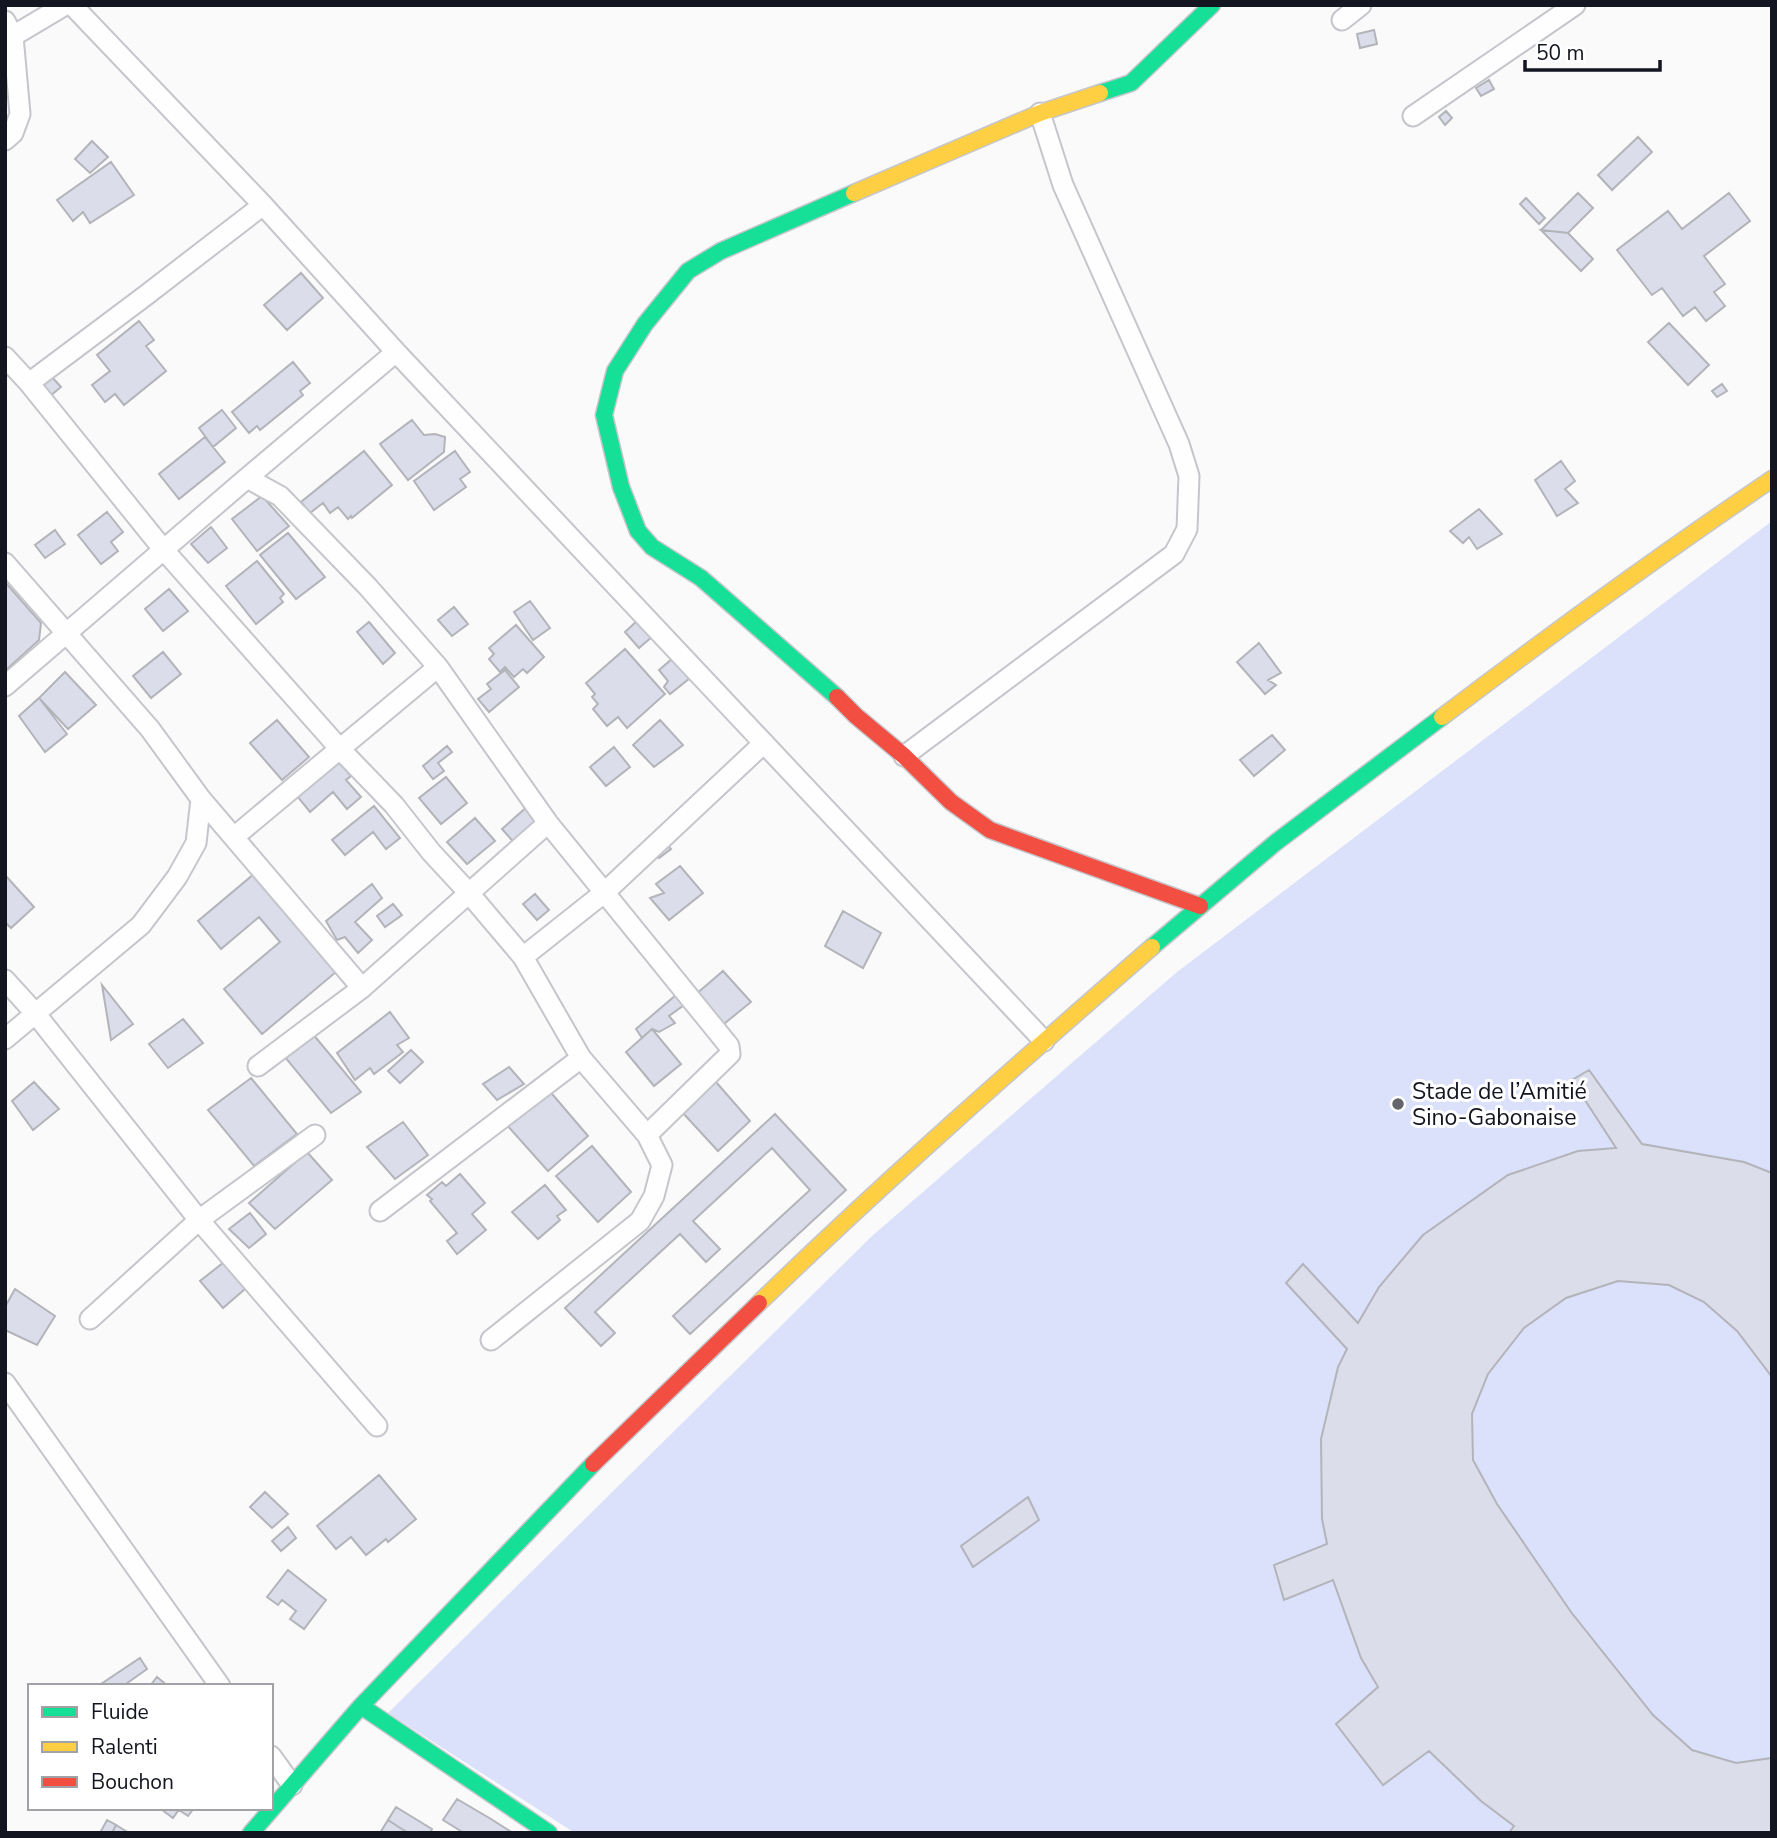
<svg xmlns="http://www.w3.org/2000/svg" width="1777" height="1838" font-family="'Nunito Sans',sans-serif">
<style>
.green{fill:#dbe0fb}
.building{fill:#dbddea;stroke:#b3b4ba;stroke-width:2}
.lines{fill:none;stroke-linecap:round;stroke-linejoin:round}
.street-casing{stroke:#c5c6cc;stroke-width:23}
.fast-casing{stroke:#c5c6cc;stroke-width:19}
.slow-casing{stroke:#c5c6cc;stroke-width:19}
.jam-casing{stroke:#c5c6cc;stroke-width:19}
.street{stroke:#fefefe;stroke-width:19}
.fast{stroke:#16e098;stroke-width:16}
.slow{stroke:#ffcf43;stroke-width:16}
.jam{stroke:#f24e42;stroke-width:16}
.poi-dot{fill:#64656c;stroke:#fff;stroke-width:2.5}
.labels{text-anchor:middle;stroke-width:6;stroke-linejoin:round;paint-order:stroke}
.poi-label{font-size:23px;fill:#131520;stroke:#fff;text-anchor:start}
</style>
<rect width="100%" height="100%" fill="#fafafa"/>
<path class="green" d="M 1772,521 L 1772,1833 L 575,1833 L 388,1713 L 872,1236 L 1177,972 Z"/>
<path class="building" d="M 1374,30 L 1377,44 L 1360,48 L 1357,34 Z
M 1489,80 L 1494,89 L 1481,96 L 1476,88 Z
M 1446,111 L 1452,118 L 1445,125 L 1439,117 Z
M 1638,137 L 1652,152 L 1612,190 L 1598,175 Z
M 92,141 L 108,157 L 90,173 L 75,159 Z
M 111,162 L 134,195 L 90,223 L 83,212 L 73,221 L 57,200 Z
M 1578,193 L 1593,208 L 1568,233 L 1541,230 Z
M 1729,193 L 1750,221 L 1704,256 L 1725,284 L 1714,292 L 1725,306 L 1706,321 L 1695,307 L 1683,316 L 1662,288 L 1652,295 L 1617,250 L 1668,211 L 1682,229 Z
M 1526,198 L 1545,218 L 1539,224 L 1520,204 Z
M 1541,230 L 1568,233 L 1593,259 L 1581,271 Z
M 301,273 L 323,298 L 287,330 L 264,305 Z
M 139,321 L 154,340 L 146,346 L 166,371 L 124,405 L 115,394 L 105,402 L 92,385 L 110,371 L 97,355 Z
M 1669,323 L 1709,365 L 1688,385 L 1648,342 Z
M 293,362 L 310,383 L 300,391 L 303,395 L 260,430 L 257,426 L 249,433 L 232,412 Z
M 51,376 L 61,387 L 50,396 L 40,384 Z
M 1722,384 L 1727,391 L 1717,397 L 1712,391 Z
M 222,410 L 236,428 L 213,447 L 199,428 Z
M 412,420 L 424,435 L 435,434 L 445,437 L 444,452 L 408,480 L 380,444 Z
M 205,437 L 225,462 L 179,499 L 159,474 Z
M 364,451 L 392,485 L 352,518 L 351,516 L 348,519 L 338,507 L 330,513 L 323,503 L 310,513 L 301,502 Z
M 455,451 L 470,472 L 460,479 L 466,487 L 434,510 L 414,481 Z
M 1561,461 L 1575,481 L 1565,489 L 1578,503 L 1557,516 L 1535,480 Z
M 262,496 L 289,526 L 257,551 L 232,519 Z
M 1479,509 L 1502,534 L 1477,549 L 1469,537 L 1463,543 L 1450,531 Z
M 107,512 L 123,532 L 111,542 L 118,551 L 101,564 L 78,535 Z
M 211,527 L 227,548 L 208,563 L 191,544 Z
M 55,530 L 65,544 L 45,558 L 35,545 Z
M 288,533 L 325,577 L 296,599 L 260,555 Z
M 257,561 L 284,594 L 280,598 L 283,602 L 256,624 L 226,586 Z
M 5,582 L 41,623 L 39,640 L 6,670 Z
M 169,589 L 188,611 L 163,631 L 145,609 Z
M 530,601 L 550,628 L 533,640 L 514,612 Z
M 454,607 L 468,624 L 452,636 L 438,620 Z
M 638,620 L 653,636 L 639,648 L 625,632 Z
M 369,622 L 395,653 L 383,664 L 357,632 Z
M 516,625 L 544,657 L 527,673 L 523,669 L 514,677 L 505,667 L 500,672 L 489,659 L 494,654 L 489,648 Z
M 1259,643 L 1281,673 L 1268,680 L 1276,685 L 1265,694 L 1237,662 Z
M 625,649 L 665,694 L 627,728 L 618,717 L 607,726 L 593,709 L 598,704 L 592,697 L 595,694 L 586,683 Z
M 163,652 L 181,674 L 151,698 L 133,676 Z
M 673,658 L 690,678 L 670,694 L 664,687 L 668,681 L 659,670 Z
M 505,670 L 519,687 L 489,712 L 478,699 L 491,689 L 487,684 Z
M 65,672 L 96,705 L 68,729 L 39,698 Z
M 39,698 L 67,734 L 45,752 L 19,716 Z
M 277,720 L 309,757 L 282,780 L 250,743 Z
M 660,720 L 683,745 L 654,767 L 633,745 Z
M 1272,735 L 1285,750 L 1254,776 L 1240,760 Z
M 447,746 L 452,752 L 438,763 L 444,771 L 433,779 L 423,766 Z
M 614,747 L 630,767 L 606,786 L 590,767 Z
M 338,761 L 351,776 L 346,780 L 361,797 L 347,809 L 333,792 L 310,812 L 297,796 Z
M 446,777 L 467,803 L 441,824 L 419,798 Z
M 529,805 L 544,823 L 517,846 L 502,829 Z
M 374,806 L 400,838 L 386,849 L 373,832 L 345,855 L 332,840 Z
M 475,818 L 495,841 L 467,864 L 447,842 Z
M 664,841 L 671,849 L 659,858 L 653,848 Z
M 680,866 L 703,893 L 669,920 L 650,898 L 664,893 L 656,884 Z
M 254,874 L 336,972 L 262,1034 L 224,989 L 280,942 L 259,917 L 221,949 L 198,921 Z
M 5,875 L 34,907 L 11,928 L 5,922 Z
M 372,884 L 382,898 L 355,922 L 372,940 L 358,953 L 345,937 L 337,940 L 326,921 Z
M 535,894 L 549,910 L 537,920 L 523,904 Z
M 393,904 L 402,915 L 385,927 L 377,916 Z
M 843,911 L 881,933 L 863,968 L 825,946 Z
M 723,971 L 751,1002 L 714,1032 L 688,1001 Z
M 102,985 L 133,1024 L 111,1040 Z
M 676,995 L 684,1005 L 669,1016 L 675,1023 L 659,1032 L 652,1029 L 642,1038 L 636,1029 Z
M 390,1012 L 409,1038 L 397,1045 L 403,1052 L 374,1074 L 370,1068 L 355,1080 L 337,1053 Z
M 183,1019 L 203,1043 L 168,1068 L 149,1044 Z
M 652,1029 L 681,1064 L 654,1086 L 626,1052 Z
M 312,1033 L 361,1092 L 331,1113 L 284,1056 Z
M 411,1050 L 423,1062 L 400,1083 L 388,1071 Z
M 509,1067 L 524,1084 L 497,1100 L 483,1084 Z
M 1589,1070 L 1642,1144 L 1744,1162 L 1772,1173 L 1772,1377 L 1737,1331 L 1704,1302 L 1669,1285 L 1618,1281 L 1566,1298 L 1524,1328 L 1488,1374 L 1472,1414 L 1473,1460 L 1497,1504 L 1571,1612 L 1653,1715 L 1692,1750 L 1736,1763 L 1772,1758 L 1772,1833 L 1509,1833 L 1514,1826 L 1481,1801 L 1429,1751 L 1383,1785 L 1336,1724 L 1378,1687 L 1361,1658 L 1333,1580 L 1284,1600 L 1274,1565 L 1327,1544 L 1322,1519 L 1321,1439 L 1338,1367 L 1347,1349 L 1286,1283 L 1303,1264 L 1358,1323 L 1379,1287 L 1423,1235 L 1508,1175 L 1578,1151 L 1616,1148 L 1572,1080 Z
M 251,1078 L 297,1134 L 254,1166 L 208,1110 Z
M 34,1082 L 59,1109 L 33,1130 L 12,1101 Z
M 716,1082 L 750,1121 L 718,1151 L 682,1112 Z
M 547,1088 L 588,1136 L 548,1171 L 505,1123 Z
M 775,1114 L 846,1190 L 690,1334 L 673,1316 L 810,1190 L 772,1148 L 693,1221 L 720,1249 L 706,1262 L 680,1234 L 595,1312 L 615,1333 L 601,1346 L 565,1308 Z
M 403,1122 L 428,1155 L 395,1179 L 367,1147 Z
M 592,1146 L 631,1192 L 598,1222 L 556,1176 Z
M 307,1152 L 332,1180 L 275,1229 L 249,1203 Z
M 460,1174 L 485,1203 L 472,1214 L 486,1230 L 457,1254 L 447,1241 L 457,1233 L 430,1201 L 432,1199 L 427,1195 L 442,1182 L 446,1186 Z
M 545,1185 L 566,1210 L 557,1216 L 560,1220 L 538,1239 L 512,1212 Z
M 250,1213 L 266,1234 L 249,1248 L 229,1229 Z
M 229,1258 L 252,1283 L 223,1308 L 200,1281 Z
M 15,1289 L 55,1316 L 37,1345 L 5,1330 L 5,1307 Z
M 379,1475 L 416,1519 L 388,1542 L 386,1539 L 366,1555 L 351,1537 L 336,1549 L 317,1526 Z
M 265,1492 L 288,1514 L 272,1528 L 250,1507 Z
M 1028,1497 L 1039,1520 L 973,1567 L 961,1546 Z
M 288,1527 L 296,1538 L 281,1551 L 272,1541 Z
M 288,1570 L 326,1600 L 304,1629 L 290,1619 L 296,1611 L 282,1600 L 278,1605 L 267,1597 Z
M 140,1658 L 147,1669 L 123,1686 L 98,1686 Z
M 157,1677 L 168,1686 L 150,1686 Z
M 457,1799 L 491,1819 L 513,1833 L 464,1833 L 443,1820 Z
M 396,1807 L 432,1829 L 430,1833 L 408,1833 L 388,1820 Z
M 164,1808 L 180,1808 L 173,1818 L 162,1810 Z
M 180,1808 L 194,1808 L 188,1816 L 179,1810 Z
M 107,1820 L 116,1825 L 112,1833 L 100,1833 Z
M 388,1820 L 408,1833 L 380,1833 Z
M 116,1825 L 129,1833 L 112,1833 Z"/>
<g class="lines">
<g class="street-casing">
<path id="street" d="M 72,5 L 263,205 L 396,352 L 1044,1041
M 1342,20 L 1361,5
M 5,21 L 13,36 L 65,5
M 1413,116 L 1575,5
M 5,140 L 13,133 L 20,114 L 13,36
M 5,357 L 29,383 L 163,549 L 340,749 L 394,805 L 431,852 L 468,892 L 523,957 L 581,1058 L 647,1135 L 662,1165 L 654,1196 L 640,1221 L 491,1340
M 29,383 L 145,296 L 263,205
M 247,478 L 396,352
M 5,563 L 150,729 L 201,799 L 362,988
M 5,686 L 247,478 L 280,496 L 368,587 L 438,667 L 548,823 L 729,1046 L 730,1054 L 647,1135
M 904,756 L 1174,554 L 1187,529 L 1189,476 L 1179,444 L 1063,185 L 1040,113
M 234,837 L 438,667
M 523,957 L 605,892 L 764,743
M 5,980 L 35,1013 L 199,1220 L 377,1426
M 5,1039 L 141,925 L 177,877 L 196,843 L 201,799
M 258,1066 L 362,988 L 548,823
M 380,1211 L 581,1058
M 90,1319 L 199,1220 L 315,1135
M 5,1383 L 220,1686
M 271,1756 L 292,1785"/>
</g>
<g class="fast-casing">
<path id="fast" d="M 1100,93 L 1131,83 L 1212,5
M 837,697 L 701,578 L 652,547 L 638,531 L 621,487 L 604,415 L 615,371 L 645,324 L 688,271 L 721,251 L 854,193
M 1152,947 L 1275,843 L 1442,717
M 361,1706 L 549,1833
M 251,1833 L 361,1706 L 593,1464"/>
</g>
<g class="slow-casing">
<path id="slow" d="M 854,193 L 1040,113 L 1100,93
M 1442,717 C 1550,635 1660,555 1772,479
M 759,1303 C 886,1180 1019,1063 1152,947"/>
</g>
<g class="jam-casing">
<path id="jam" d="M 837,697 L 856,716 L 904,756 L 951,802 L 990,830 L 1200,906
M 593,1464 L 759,1303"/>
</g>
<use href="#street" class="street"/>
<use href="#fast" class="fast"/>
<use href="#slow" class="slow"/>
<use href="#jam" class="jam"/>
</g>
<circle class="poi-dot" cx="1398" cy="1104" r="7"/>
<g class="labels">
<g class="poi-label">
<text x="1412" y="1099">Stade de l’Amitié<tspan x="1412" dy="26">Sino-Gabonaise</tspan></text>
</g>
</g>
<rect width="1777" height="1838" fill="none" stroke="#131520" stroke-width="14"/>
<rect x="28" y="1684" width="245" height="126" fill="#ffffff" stroke="#a1a1a6" stroke-width="2"/>
<rect x="42" y="1707" width="35" height="10" fill="#16e098" stroke="#a1a1a6" stroke-width="2"/>
<text x="91" y="1719" font-size="21" fill="#131520">Fluide</text>
<rect x="42" y="1742" width="35" height="10" fill="#ffcf43" stroke="#a1a1a6" stroke-width="2"/>
<text x="91" y="1754" font-size="21" fill="#131520">Ralenti</text>
<rect x="42" y="1777" width="35" height="10" fill="#f24e42" stroke="#a1a1a6" stroke-width="2"/>
<text x="91" y="1789" font-size="21" fill="#131520">Bouchon</text>
<path d="M1525 60v10h135v-10" fill="none" stroke="#131520" stroke-width="3.5"/>
<text x="1536" y="60" font-size="21" fill="#131520" stroke="#ffffff" stroke-width="5" paint-order="stroke">50 m</text>
</svg>
